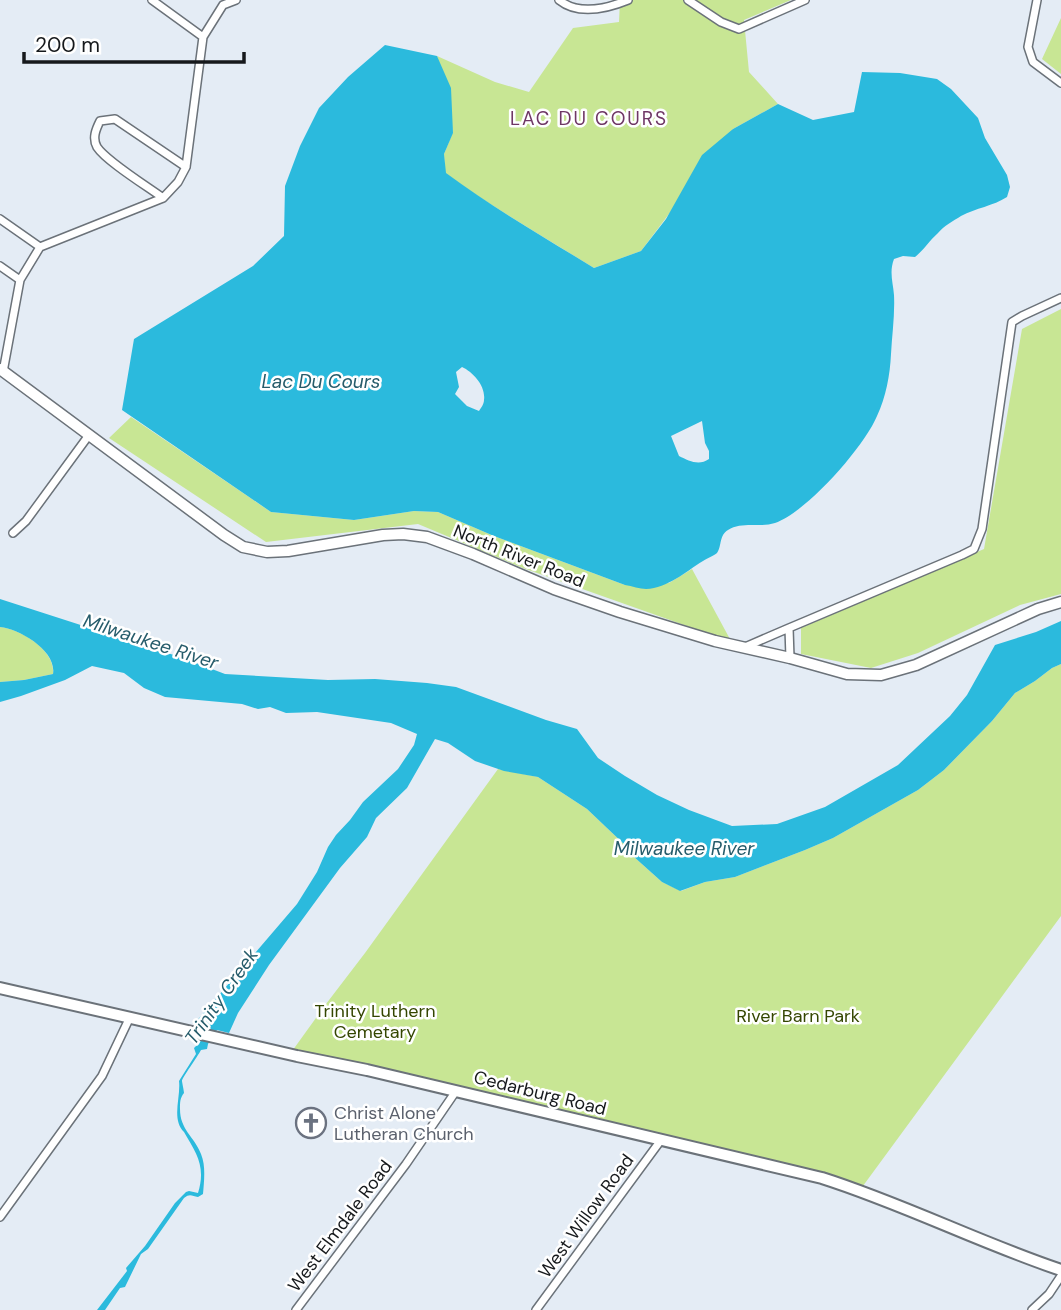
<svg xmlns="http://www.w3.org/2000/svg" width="1061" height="1310" font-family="'DM Sans',sans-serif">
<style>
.green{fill:#c8e694}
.water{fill:#2bbadd;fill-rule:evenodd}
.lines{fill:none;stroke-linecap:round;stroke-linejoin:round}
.street-casing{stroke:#6b7279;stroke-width:10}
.secondary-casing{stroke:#6b7279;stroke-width:13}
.primary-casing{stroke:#6b7279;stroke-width:14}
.street{stroke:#fff;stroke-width:7}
.secondary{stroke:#fff;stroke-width:10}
.primary{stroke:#fff;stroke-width:10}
.labels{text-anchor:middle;stroke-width:5;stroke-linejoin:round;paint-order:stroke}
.street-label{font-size:18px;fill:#16191c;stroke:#fff}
.park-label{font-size:18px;fill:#344600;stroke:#fff}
.worship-label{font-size:18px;fill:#5b616d;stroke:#fff;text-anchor:start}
.neighbourhood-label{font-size:19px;letter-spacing:2px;fill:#6f3765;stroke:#fff}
.water-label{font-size:19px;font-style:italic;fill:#265c6b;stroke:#fff}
</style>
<rect width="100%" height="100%" fill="#e4ecf5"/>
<path class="green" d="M 620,0 L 791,0 L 744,20 L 749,72 L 778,104 L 733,129 L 641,251 L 594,268 C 544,237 493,208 445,173 L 444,154 L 453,132 L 437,56 L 495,82 L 529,92 L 573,28 L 619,22 Z
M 1061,18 L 1061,74 L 1042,59 Z
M 1061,309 L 1061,594 L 1020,605 L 918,653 L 871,668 L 801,654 L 801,628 L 984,549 L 1022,329 Z
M 131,417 L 271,512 L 354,520 L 414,511 L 438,512 L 494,536 L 625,585 L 669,583 L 692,569 L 731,641 L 735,643 L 523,568 L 418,524 L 266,542 L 109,438 Z
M 0,627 C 20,629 56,650 53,674 L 24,680 L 0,682 Z
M 1061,664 L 1061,916 L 860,1190 L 290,1054 L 326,1004 L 365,953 L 498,769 L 538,777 L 587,809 L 627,847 L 633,856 L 662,882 L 681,891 L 705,882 L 735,877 L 805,850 L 833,838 L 918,790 L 944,770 L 992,721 L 1015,693 L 1035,681 L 1052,668 Z"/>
<path class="water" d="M 385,45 L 437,56 L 451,88 L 453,133 L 444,154 L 446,173 C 493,208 544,237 594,268 L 641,251 L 666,219 L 702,155 L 733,129 L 778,104 L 813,120 L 854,112 L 862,72 L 900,73 L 937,79 L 951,89 L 978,118 L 985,138 L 1007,175 L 1010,187 L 1007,197 C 993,206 976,208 961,216 C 953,221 944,226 938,233 C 929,241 924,250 915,257 L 903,256 L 894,259 C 889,272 893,282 894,295 C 895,315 892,335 891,354 C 890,375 886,397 877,416 C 864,447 807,512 775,523 C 760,528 742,521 728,530 C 719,535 722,546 717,553 C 714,556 707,558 703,561 C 685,572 668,588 646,589 C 640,589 632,586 625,585 L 494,536 L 438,512 L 414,511 L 354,520 L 271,512 L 122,410 L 134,339 L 253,266 L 284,236 L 285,186 L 300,146 L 319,108 L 348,77 ZM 462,367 C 473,372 486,386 484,400 C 484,404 481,408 479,411 L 467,406 L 455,394 L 459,387 L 456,372 ZM 702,421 L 705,443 L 709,451 L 709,459 C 699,466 689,461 679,456 L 671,436 Z
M 0,599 L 183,658 L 225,674 L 328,680 L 375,679 L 427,683 L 456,687 L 546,720 L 577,729 L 598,758 L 625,776 L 657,795 L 689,810 L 732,826 L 777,824 L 825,807 L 898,765 L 950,716 L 967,695 L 995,645 L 1036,632 L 1061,621 L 1061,664 L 1052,668 L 1035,681 L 1015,693 L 992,721 L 944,770 L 918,790 L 833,838 L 805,850 L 735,877 L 705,882 L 680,891 L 662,882 L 633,856 L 627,847 L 587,809 L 538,777 L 504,771 L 475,761 L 448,743 L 435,739 L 407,788 L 376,818 L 367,837 L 340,868 L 269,965 L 238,1013 L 229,1033 L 217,1030 L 208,1044 L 207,1049 L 201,1050 C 198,1056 182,1078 182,1081 C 182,1082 184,1091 184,1093 C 180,1098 180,1102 180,1109 C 180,1130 194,1136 201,1154 C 206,1166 204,1181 203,1194 L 198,1197 C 192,1196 190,1193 184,1198 L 148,1249 L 141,1254 L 125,1287 L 120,1288 L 105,1310 L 97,1310 L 127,1271 L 126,1268 L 145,1246 L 175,1203 L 186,1192 L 189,1191 L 198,1193 C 206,1167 197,1154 184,1132 C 171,1119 181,1097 179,1081 L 196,1054 L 194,1048 L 200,1042 L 211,1028 L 195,1023 L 297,904 L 317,872 L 328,847 L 336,835 L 350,820 L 363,802 L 398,769 L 414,745 L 417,734 L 391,723 L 317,712 L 286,713 L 270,707 L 258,709 L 242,704 L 165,697 L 144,688 L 124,673 L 92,666 L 65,680 L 21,696 L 0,702 L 0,682 L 24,680 L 53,674 C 57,651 20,629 0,627 Z"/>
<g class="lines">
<g class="street-casing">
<path id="street" d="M 152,0 L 203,37
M 559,0 C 579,16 606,9 628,0
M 688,0 L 721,22 L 739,29 L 805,0
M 1037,0 L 1028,47 L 1033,62 L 1061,83
M 163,198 C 148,187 106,161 97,147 C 92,138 96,129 100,121 L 115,119 L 186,167
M 0,219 L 40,247
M 0,266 L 20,280
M 3,372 L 20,280 L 40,247 L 163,198 L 178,182 L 186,167 L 203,37 L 223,5 L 236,0
M 13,533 L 26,521 L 89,435
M 745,647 L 789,628
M 790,658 L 789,628 L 962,555 L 974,549 L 982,529 L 1012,322 L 1022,316 L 1061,298
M 0,1217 L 102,1076 L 130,1017
M 296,1310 L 406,1164 L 456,1091
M 536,1310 L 661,1140
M 1032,1310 L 1049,1294 L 1061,1276"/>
</g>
<g class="secondary-casing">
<path id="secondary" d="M 0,369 L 224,535 L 243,547 L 267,552 L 288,551 L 383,535 L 403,534 L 427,537 L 473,554 L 554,589 L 620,612 L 715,641 L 790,658 L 847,674 L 881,675 L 916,665 L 1038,609 L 1061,602"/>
</g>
<g class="primary-casing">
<path id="primary" d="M 0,988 L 297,1056 L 367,1070 L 822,1178 C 904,1204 980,1243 1061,1270"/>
</g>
<use href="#street" class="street"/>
<use href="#secondary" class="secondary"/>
<use href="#primary" class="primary"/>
</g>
<defs>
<g id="church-ring" transform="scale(1.575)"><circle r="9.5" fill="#fff" stroke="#6b7280" stroke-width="1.5"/><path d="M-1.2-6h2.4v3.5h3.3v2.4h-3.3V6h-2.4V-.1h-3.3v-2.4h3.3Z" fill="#6b7280"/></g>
</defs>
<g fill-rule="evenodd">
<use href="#church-ring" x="311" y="1123"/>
</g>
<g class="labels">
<g class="street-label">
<text transform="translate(519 556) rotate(22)" y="6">North River Road</text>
<text transform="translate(540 1093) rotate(14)" y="6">Cedarburg Road</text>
<text transform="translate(586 1216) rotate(-54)" y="6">West Willow Road</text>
<text transform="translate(340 1226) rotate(-53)" y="6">West Elmdale Road</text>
</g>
<g class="park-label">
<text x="375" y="1017">Trinity Luthern<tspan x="375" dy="21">Cemetary</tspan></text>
<text x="798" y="1022">River Barn Park</text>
</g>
<g class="worship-label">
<text x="334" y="1119">Christ Alone<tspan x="334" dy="21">Lutheran Church</tspan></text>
</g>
<g class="neighbourhood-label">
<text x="589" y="125">LAC DU COURS</text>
</g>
<g class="water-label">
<text x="321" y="388">Lac Du Cours</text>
<text transform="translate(151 641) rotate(18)" y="7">Milwaukee River</text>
<text x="684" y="855">Milwaukee River</text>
<text transform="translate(221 996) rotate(-55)" y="7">Trinity Creek</text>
</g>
</g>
<path d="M24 52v10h220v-10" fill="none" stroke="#16191c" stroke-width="3.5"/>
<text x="35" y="52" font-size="21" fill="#16191c" stroke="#ffffff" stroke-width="5" paint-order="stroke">200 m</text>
</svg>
